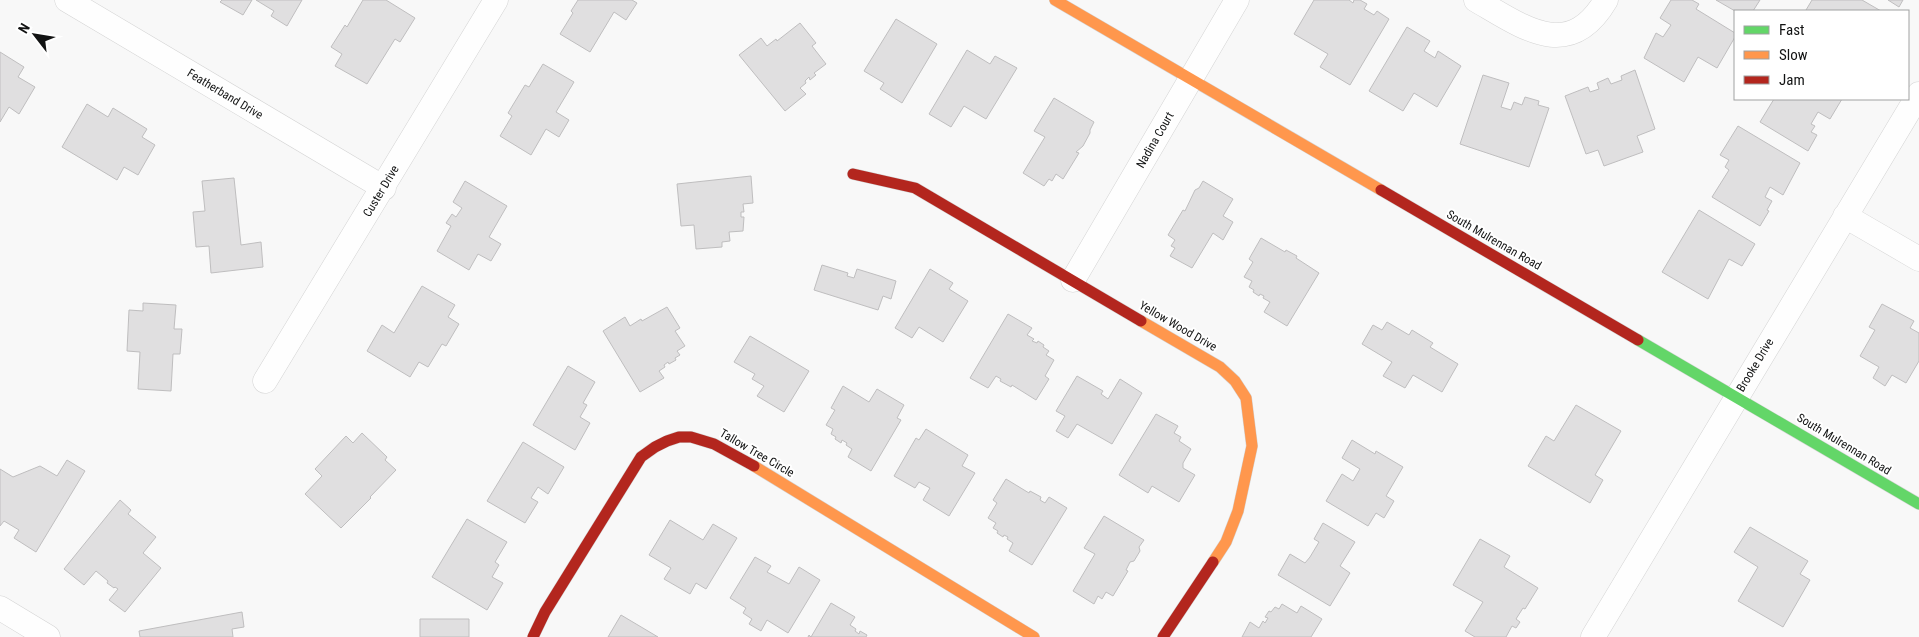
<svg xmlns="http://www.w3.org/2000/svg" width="1919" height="637" font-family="'Roboto Condensed',sans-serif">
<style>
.building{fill:#e0dfe0;stroke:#bfbebf}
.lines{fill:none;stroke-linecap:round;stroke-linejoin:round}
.street-casing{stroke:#d4d4d4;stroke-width:25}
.fast-casing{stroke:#d4d4d4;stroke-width:12}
.slow-casing{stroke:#d4d4d4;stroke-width:12}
.jam-casing{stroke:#d4d4d4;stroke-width:12}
.street{stroke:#fefefe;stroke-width:24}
.fast{stroke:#63d668;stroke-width:11}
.slow{stroke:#ff974d;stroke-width:11}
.jam{stroke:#b3261e;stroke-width:11}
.labels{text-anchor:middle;stroke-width:4;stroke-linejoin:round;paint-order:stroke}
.street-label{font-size:12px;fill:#121313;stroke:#fff}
</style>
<rect width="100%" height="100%" fill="#f8f8f8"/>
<path class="building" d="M 222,0 L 252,0 L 243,15 L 220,2 Z
M 256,0 L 302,0 L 287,26 L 271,16 L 274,11 Z
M 363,0 L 386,0 L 415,18 L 400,42 L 395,39 L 367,84 L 335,66 L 342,54 L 331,47 L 345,25 L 347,27 Z
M 578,0 L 632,0 L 637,3 L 626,20 L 614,12 L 590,52 L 560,34 L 573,13 L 571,11 Z
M 1314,0 L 1349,0 L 1353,3 L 1354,0 L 1360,0 L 1367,4 L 1364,9 L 1374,15 L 1377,11 L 1389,19 L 1350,85 L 1320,67 L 1328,54 L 1294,34 Z
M 1671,0 L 1692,0 L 1699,4 L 1696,9 L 1735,33 L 1735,37 L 1717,68 L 1698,57 L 1684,82 L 1644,58 L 1656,33 L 1663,37 L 1671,25 L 1660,18 Z
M 1716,0 L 1760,0 L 1753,11 L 1735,11 Z
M 1812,0 L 1862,0 L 1881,11 L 1808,11 L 1806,10 Z
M 1888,0 L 1903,0 L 1899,7 Z
M 896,19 L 937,44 L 902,103 L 880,89 L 884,83 L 864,71 Z
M 800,23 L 816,43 L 812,46 L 826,64 L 814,73 L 816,75 L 810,80 L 809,77 L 805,81 L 806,83 L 800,88 L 806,94 L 785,111 L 739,55 L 761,38 L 767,46 L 776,39 L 777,41 Z
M 1407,27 L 1430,41 L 1424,51 L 1435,58 L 1438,51 L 1461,66 L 1437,107 L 1414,93 L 1403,111 L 1369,91 Z
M 967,50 L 990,64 L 995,56 L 1017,68 L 986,119 L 964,106 L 951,127 L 929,114 Z
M 0,52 L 24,67 L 18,77 L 35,87 L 19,114 L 9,107 L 0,122 Z
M 543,64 L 574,82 L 556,112 L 569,120 L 559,137 L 546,129 L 531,155 L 500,136 L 512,116 L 508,113 L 525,85 L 529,87 Z
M 1635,70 L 1655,129 L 1637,136 L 1643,152 L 1604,166 L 1598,150 L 1586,154 L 1565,96 L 1588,87 L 1590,92 L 1599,89 L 1597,83 L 1608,78 L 1611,84 L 1622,80 L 1621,76 Z
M 1483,75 L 1509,83 L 1501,107 L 1511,110 L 1514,102 L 1522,105 L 1525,97 L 1539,101 L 1538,105 L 1549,108 L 1529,167 L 1460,144 Z
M 1054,98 L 1094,122 L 1090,130 L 1090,133 L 1083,146 L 1076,152 L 1079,153 L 1063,179 L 1056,174 L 1052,181 L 1049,179 L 1044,186 L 1023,173 L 1045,137 L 1034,131 Z
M 1774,99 L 1842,99 L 1830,119 L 1818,112 L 1811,124 L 1815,126 L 1811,132 L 1817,135 L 1808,151 L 1760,122 Z
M 87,104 L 108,117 L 113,108 L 147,129 L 142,137 L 155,145 L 138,175 L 124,167 L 117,180 L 62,147 Z
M 1738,126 L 1800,163 L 1783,195 L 1770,187 L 1765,197 L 1772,201 L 1767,210 L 1769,211 L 1760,226 L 1712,197 L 1729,170 L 1725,167 L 1729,160 L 1720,155 Z
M 751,176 L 753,203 L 743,204 L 744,212 L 741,212 L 741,217 L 744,217 L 743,231 L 729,232 L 730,241 L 722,242 L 722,247 L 696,249 L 694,225 L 681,226 L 677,184 Z
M 234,178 L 241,245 L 261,242 L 263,267 L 211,273 L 209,246 L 196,247 L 193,212 L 205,211 L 202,181 Z
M 465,181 L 507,206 L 489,237 L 501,244 L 491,261 L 478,254 L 469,270 L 437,251 L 451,226 L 446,223 L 452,214 L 456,217 L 462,208 L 453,202 Z
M 1203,181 L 1233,199 L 1223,216 L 1233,222 L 1223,240 L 1213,233 L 1192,268 L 1170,256 L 1175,248 L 1171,246 L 1175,240 L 1168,235 L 1183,210 L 1185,211 L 1195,190 L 1199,188 Z
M 1699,210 L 1755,244 L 1742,266 L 1729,259 L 1708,299 L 1662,272 Z
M 1261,238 L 1285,252 L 1286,250 L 1297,256 L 1296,258 L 1319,273 L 1287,326 L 1264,312 L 1270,302 L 1263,298 L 1264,296 L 1260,294 L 1259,296 L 1253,292 L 1254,290 L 1249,287 L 1252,281 L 1244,277 L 1253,262 L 1249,259 Z
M 822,265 L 848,273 L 847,276 L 854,278 L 857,269 L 896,281 L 891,299 L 883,296 L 878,310 L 814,290 Z
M 930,269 L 953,283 L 949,289 L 968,301 L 943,342 L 919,327 L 912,338 L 895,328 Z
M 422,286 L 455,305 L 448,317 L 459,324 L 446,346 L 442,344 L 428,367 L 419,362 L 410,377 L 367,351 L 382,325 L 394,333 Z
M 143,303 L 176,305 L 174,329 L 182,329 L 180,354 L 173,354 L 171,391 L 138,389 L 140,352 L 127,351 L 129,310 L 143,311 Z
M 1882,304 L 1914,321 L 1910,328 L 1919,333 L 1919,361 L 1906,383 L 1892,375 L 1885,386 L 1873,378 L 1879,367 L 1860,356 L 1875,330 L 1869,327 Z
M 667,307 L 680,328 L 675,331 L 685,346 L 677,351 L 680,355 L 675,358 L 676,360 L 669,364 L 668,362 L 664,365 L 665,367 L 659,371 L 664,378 L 640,392 L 603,331 L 625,317 L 630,326 L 641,319 L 642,321 Z
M 1008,314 L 1032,328 L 1027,335 L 1034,339 L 1032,341 L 1037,343 L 1038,341 L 1044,345 L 1043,347 L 1049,351 L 1046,355 L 1054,360 L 1045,376 L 1049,379 L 1036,400 L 1012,385 L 1011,387 L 1000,381 L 1001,379 L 996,376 L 988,388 L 970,378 Z
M 1387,322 L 1409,335 L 1412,330 L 1433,343 L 1430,347 L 1458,364 L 1442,392 L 1413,375 L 1405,388 L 1383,376 L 1392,362 L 1362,344 L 1373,325 L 1382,330 Z
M 750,336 L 809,371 L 784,412 L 757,396 L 764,386 L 752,379 L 755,374 L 734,362 Z
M 568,366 L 595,382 L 583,403 L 587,405 L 580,417 L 590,423 L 575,450 L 533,425 Z
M 1077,376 L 1103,391 L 1101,394 L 1108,399 L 1120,379 L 1142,393 L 1112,444 L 1077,424 L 1068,438 L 1056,431 L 1065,416 L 1056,411 Z
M 843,386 L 869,402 L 877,389 L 904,405 L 897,418 L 901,420 L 871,471 L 848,457 L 852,449 L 846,445 L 847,443 L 842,440 L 841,443 L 835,439 L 836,437 L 831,434 L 833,429 L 826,425 L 835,410 L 831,408 Z
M 1576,405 L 1621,431 L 1595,475 L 1603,480 L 1590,503 L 1528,466 L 1546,436 L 1554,441 Z
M 1156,414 L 1178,426 L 1174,433 L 1181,437 L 1179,441 L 1191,449 L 1183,463 L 1183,468 L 1195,475 L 1179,502 L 1152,486 L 1148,493 L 1119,475 Z
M 926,429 L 968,455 L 962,466 L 975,473 L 949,516 L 923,500 L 930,488 L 919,482 L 915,488 L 894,476 L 916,438 L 919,440 Z
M 362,433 L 387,457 L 385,460 L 396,470 L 370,497 L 371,498 L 341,528 L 305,494 L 322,476 L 315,469 L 346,436 L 353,443 Z
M 1352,440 L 1375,454 L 1376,451 L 1403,467 L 1386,496 L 1394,501 L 1384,518 L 1376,513 L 1368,526 L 1326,501 L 1342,474 L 1353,481 L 1360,469 L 1342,458 Z
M 523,442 L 564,467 L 548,494 L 538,487 L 531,498 L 538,502 L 525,523 L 487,501 Z
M 67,460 L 85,471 L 36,552 L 14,538 L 19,530 L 4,521 L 0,526 L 0,469 L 13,477 L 40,466 L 57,476 Z
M 1006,479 L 1029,493 L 1030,491 L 1041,497 L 1040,500 L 1045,503 L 1049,497 L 1067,508 L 1032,565 L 1009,551 L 1013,543 L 1007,539 L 1008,537 L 1004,535 L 1003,537 L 997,533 L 998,531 L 993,528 L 996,523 L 988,518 L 997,503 L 993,500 Z
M 120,500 L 131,510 L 128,514 L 156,537 L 143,553 L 161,568 L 125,612 L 109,600 L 118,589 L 115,587 L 114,588 L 107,583 L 108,581 L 96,571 L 84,585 L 64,569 Z
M 1104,516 L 1144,540 L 1139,547 L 1140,551 L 1134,561 L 1130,562 L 1126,570 L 1128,571 L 1113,596 L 1106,592 L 1102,599 L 1098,596 L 1094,604 L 1073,591 L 1095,554 L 1084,548 Z
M 467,519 L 507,542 L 495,562 L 499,565 L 492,577 L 503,583 L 487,610 L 432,577 Z
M 670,520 L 703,540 L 713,524 L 737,538 L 706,589 L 696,583 L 690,594 L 664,579 L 671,568 L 649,555 Z
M 1323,523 L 1355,542 L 1340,566 L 1350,573 L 1330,606 L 1278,575 L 1290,554 L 1305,563 L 1310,557 L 1319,542 L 1314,539 Z
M 1750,527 L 1808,561 L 1800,574 L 1810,580 L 1783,627 L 1738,601 L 1758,567 L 1734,552 Z
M 1480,539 L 1510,556 L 1504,567 L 1538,588 L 1525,609 L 1523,608 L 1516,619 L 1520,622 L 1516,628 L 1512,626 L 1506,637 L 1475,637 L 1465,631 L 1483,602 L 1453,585 Z
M 755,557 L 771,566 L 767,572 L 789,584 L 799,567 L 820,580 L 788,633 L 767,620 L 761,631 L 749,624 L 752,619 L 743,613 L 746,608 L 730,598 Z
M 831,603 L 855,617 L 850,625 L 856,629 L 855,631 L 859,634 L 860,631 L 867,635 L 866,637 L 808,637 L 809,635 L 811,637 Z
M 1282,604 L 1297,613 L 1301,606 L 1322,619 L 1311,637 L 1242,637 L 1250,622 L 1259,628 L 1263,621 L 1265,623 L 1268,618 L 1265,617 L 1269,611 L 1271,612 L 1275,607 L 1279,609 Z
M 242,612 L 244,627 L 232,629 L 233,637 L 140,637 L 139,631 Z
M 621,615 L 658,637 L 608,637 Z
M 420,619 L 469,619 L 469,637 L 420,637 Z"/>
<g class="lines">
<g class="street-casing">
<path id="street" d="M 67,0 L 384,188
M 1476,0 C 1523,27 1569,63 1606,0
M 1845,216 L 1919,259
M 1073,280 L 1237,0
M 265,381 L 496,0
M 0,608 L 48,637
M 1593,637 L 1919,94"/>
</g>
<g class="fast-casing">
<path id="fast" d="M 1638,340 L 1919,504"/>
</g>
<g class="slow-casing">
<path id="slow" d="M 1055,0 L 1381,190
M 1141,321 L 1220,367 L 1235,381 L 1246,398 L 1252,446 L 1238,511 L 1226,542 L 1213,562
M 754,466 L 1034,637"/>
</g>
<g class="jam-casing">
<path id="jam" d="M 853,174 L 915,188 L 1141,321
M 1381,190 L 1638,340
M 533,637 L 545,612 L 641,457 L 655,447 L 667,441 L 679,437 L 691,437 L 714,444 L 754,466
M 1163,637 L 1213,562"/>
</g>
<use href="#street" class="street"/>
<use href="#fast" class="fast"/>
<use href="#slow" class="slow"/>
<use href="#jam" class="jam"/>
</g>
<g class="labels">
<g class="street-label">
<text transform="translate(225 94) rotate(31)" y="4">Featherband Drive</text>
<text transform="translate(1155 140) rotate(-60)" y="4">Nadina Court</text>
<text transform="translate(381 191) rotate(-59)" y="4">Custer Drive</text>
<text transform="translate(1494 240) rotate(30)" y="4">South Mulrennan Road</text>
<text transform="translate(1178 326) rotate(30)" y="4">Yellow Wood Drive</text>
<text transform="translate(1755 365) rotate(-59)" y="4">Brooke Drive</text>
<text transform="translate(1844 444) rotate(31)" y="4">South Mulrennan Road</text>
<text transform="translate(757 453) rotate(30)" y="4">Tallow Tree Circle</text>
</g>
</g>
<rect x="1734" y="10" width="175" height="90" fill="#ffffff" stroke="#a0a1a1"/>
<rect x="1744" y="26" width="25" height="8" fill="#63d668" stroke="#a0a1a1"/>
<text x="1779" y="35" font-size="15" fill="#121313">Fast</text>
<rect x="1744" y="51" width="25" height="8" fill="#ff974d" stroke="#a0a1a1"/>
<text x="1779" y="60" font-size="15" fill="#121313">Slow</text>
<rect x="1744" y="76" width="25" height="8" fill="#b3261e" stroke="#a0a1a1"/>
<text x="1779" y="85" font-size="15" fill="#121313">Jam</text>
<g transform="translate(35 35) rotate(301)" stroke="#ffffff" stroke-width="4" paint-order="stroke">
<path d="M0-4L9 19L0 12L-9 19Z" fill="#121313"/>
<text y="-8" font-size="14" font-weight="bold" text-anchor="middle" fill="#121313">N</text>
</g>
</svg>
